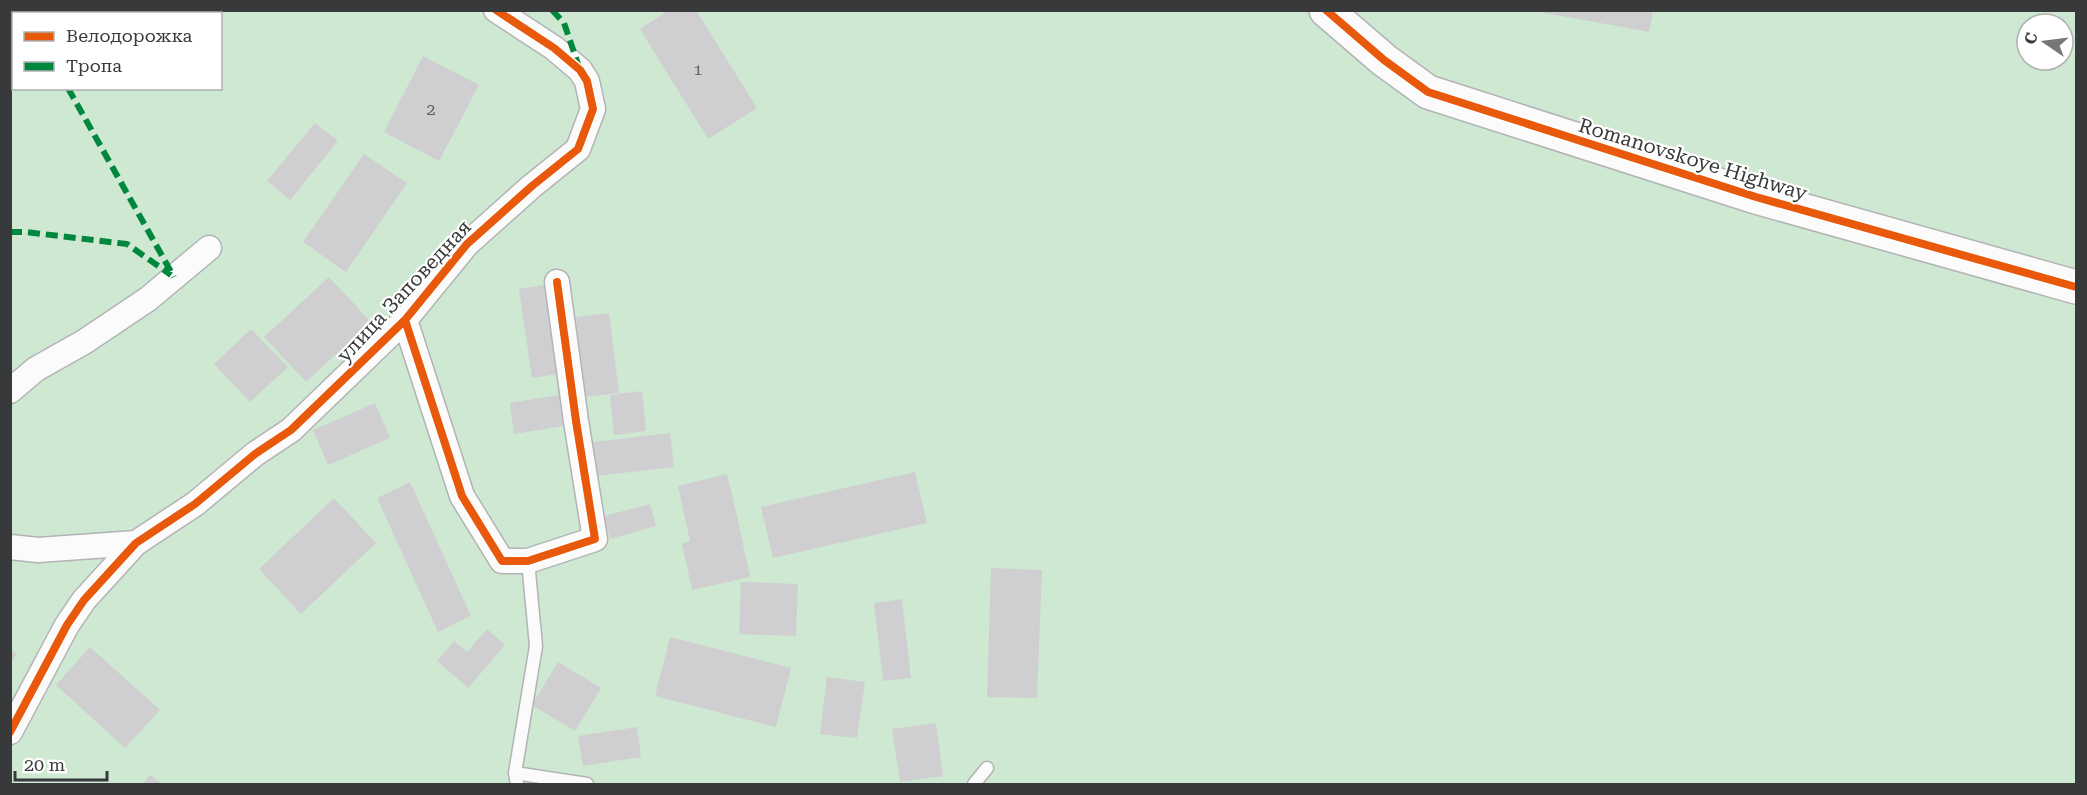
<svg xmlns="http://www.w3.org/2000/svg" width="2087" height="795" font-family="'Roboto Serif',serif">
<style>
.green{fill:#cee8d2;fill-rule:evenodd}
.building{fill:#cfcfd1}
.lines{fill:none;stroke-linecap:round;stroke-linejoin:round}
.lane-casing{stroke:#b2b3b5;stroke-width:15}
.street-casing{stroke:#b2b3b5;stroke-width:27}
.secondary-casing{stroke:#b2b3b5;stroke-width:36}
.lane{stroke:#fbfbfc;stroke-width:12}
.street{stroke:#fbfbfc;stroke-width:24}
.secondary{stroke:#fbfbfc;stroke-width:33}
.quiet{stroke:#00873e;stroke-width:6;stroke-dasharray:12 6;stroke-linecap:butt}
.cycleway-casing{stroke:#fff;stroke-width:11}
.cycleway{stroke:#e8590c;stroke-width:8}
.labels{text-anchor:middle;stroke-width:4.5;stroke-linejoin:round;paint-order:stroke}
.number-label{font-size:16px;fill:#5e5f60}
.street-label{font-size:20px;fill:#38393a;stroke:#fff}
</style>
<rect width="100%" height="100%" fill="#e5e7ea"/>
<path class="green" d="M 10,11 L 2076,11 L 2076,784 L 11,784 ZM 14,14 L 220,14 L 220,88 L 14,88 ZM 2027,24 L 2063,24 L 2063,60 L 2027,60 Z"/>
<path class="building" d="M 669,10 L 696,10 L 757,108 L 708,139 L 640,29 Z
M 1529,10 L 1653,10 L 1649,32 Z
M 423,56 L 479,85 L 439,161 L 384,132 Z
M 315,123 L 338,141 L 290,200 L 267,181 Z
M 364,154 L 407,183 L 346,272 L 303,242 Z
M 329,277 L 371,322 L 306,382 L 264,337 Z
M 550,284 L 563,373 L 532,378 L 519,289 Z
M 609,313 L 619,393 L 585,397 L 576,317 Z
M 251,329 L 288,367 L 250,402 L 214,364 Z
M 642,391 L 646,431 L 614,435 L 610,395 Z
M 565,394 L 569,425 L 514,434 L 510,403 Z
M 375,403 L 390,438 L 328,465 L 313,430 Z
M 670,433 L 674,467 L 597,476 L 593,442 Z
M 915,472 L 927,523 L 773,558 L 761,507 Z
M 727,474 L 740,529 L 730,531 L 740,530 L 750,577 L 692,590 L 682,543 L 690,541 L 678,486 Z
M 410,482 L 471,616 L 438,632 L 377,498 Z
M 334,498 L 376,543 L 301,614 L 259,569 Z
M 650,504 L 656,526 L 610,539 L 604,516 Z
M 991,568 L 1042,570 L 1037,698 L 987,697 Z
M 741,582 L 798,584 L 796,636 L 739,634 Z
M 902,599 L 911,678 L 883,681 L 874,603 Z
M 487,629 L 505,645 L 468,688 L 437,661 L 454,641 L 467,652 Z
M 670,637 L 791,668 L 776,727 L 655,696 Z
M 90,647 L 160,710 L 125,748 L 56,685 Z
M 10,650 L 17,654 L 10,664 Z
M 558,662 L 601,688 L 575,731 L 532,705 Z
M 827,677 L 865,682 L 857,738 L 820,734 Z
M 936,723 L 943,776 L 900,782 L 892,729 Z
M 637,727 L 641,757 L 583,766 L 578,736 Z
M 150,775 L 163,784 L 143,784 Z"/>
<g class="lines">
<g class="lane-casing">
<path id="lane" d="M 515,773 L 587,784
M 517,784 L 515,773 L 536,646 L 528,561
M 974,784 L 987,768"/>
</g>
<g class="street-casing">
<path id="street" d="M 405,320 L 462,496 L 502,561 L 528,561 L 595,539 L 576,421 L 557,282
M 10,391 L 36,369 L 84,342 L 148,299 L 209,248
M 10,547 L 38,550 L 136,543
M 10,732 L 67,625 L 84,600 L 136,543 L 195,504 L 255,454 L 291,430 L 405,320 L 467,244 L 532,186 L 578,149 L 593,109 L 587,81 L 580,70 L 554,48 L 496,10"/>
</g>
<g class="secondary-casing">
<path id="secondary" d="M 1326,10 L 1384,60 L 1428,92 L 1756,197 L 2076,287"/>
</g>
<use href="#lane" class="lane"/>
<use href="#street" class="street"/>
<use href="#secondary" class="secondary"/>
<path class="quiet" d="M 24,10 L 25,14
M 552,10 L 564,23 L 579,67
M 68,88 L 174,277
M 10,232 L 26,232 L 127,244 L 171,275"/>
<g class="cycleway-casing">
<path id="cycleway" d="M 1326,10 L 1384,60 L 1428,92 L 1756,197 L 2076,287
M 405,320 L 462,496 L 502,561 L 528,561 L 595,539 L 576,421 L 557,282
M 10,732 L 67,625 L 84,600 L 136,543 L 195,504 L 255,454 L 291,430 L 405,320 L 467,244 L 532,186 L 578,149 L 593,109 L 587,81 L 580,70 L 554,48 L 496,10"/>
</g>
<use href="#cycleway" class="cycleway"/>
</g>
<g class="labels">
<g class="number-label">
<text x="698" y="75">1</text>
<text x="431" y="115">2</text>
</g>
<g class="street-label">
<text transform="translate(1693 159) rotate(17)" y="7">Romanovskoye Highway</text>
<text transform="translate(404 291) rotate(-47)" y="7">улица Заповедная</text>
</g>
</g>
<rect width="2087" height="795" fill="none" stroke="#38393a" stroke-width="24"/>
<rect x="12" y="12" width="210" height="78" fill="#ffffff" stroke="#afb0b0" stroke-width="1.5"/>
<rect x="24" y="32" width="30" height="9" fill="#e8590c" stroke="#afb0b0" stroke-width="1.5"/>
<text x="66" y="42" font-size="18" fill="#38393a">Велодорожка</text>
<rect x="24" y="62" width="30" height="9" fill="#00873e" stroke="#afb0b0" stroke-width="1.5"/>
<text x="66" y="72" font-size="18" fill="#38393a">Тропа</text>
<g transform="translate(2045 42) rotate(284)"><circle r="28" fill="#ffffff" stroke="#afb0b0" stroke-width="1.5"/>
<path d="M0-4.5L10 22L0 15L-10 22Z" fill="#757678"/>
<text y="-9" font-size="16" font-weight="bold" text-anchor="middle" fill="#38393a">С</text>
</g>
<path d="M15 771v9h92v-9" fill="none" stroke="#38393a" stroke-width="3"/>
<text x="24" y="771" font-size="18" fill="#38393a" stroke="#ffffff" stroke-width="4.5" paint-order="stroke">20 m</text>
</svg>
